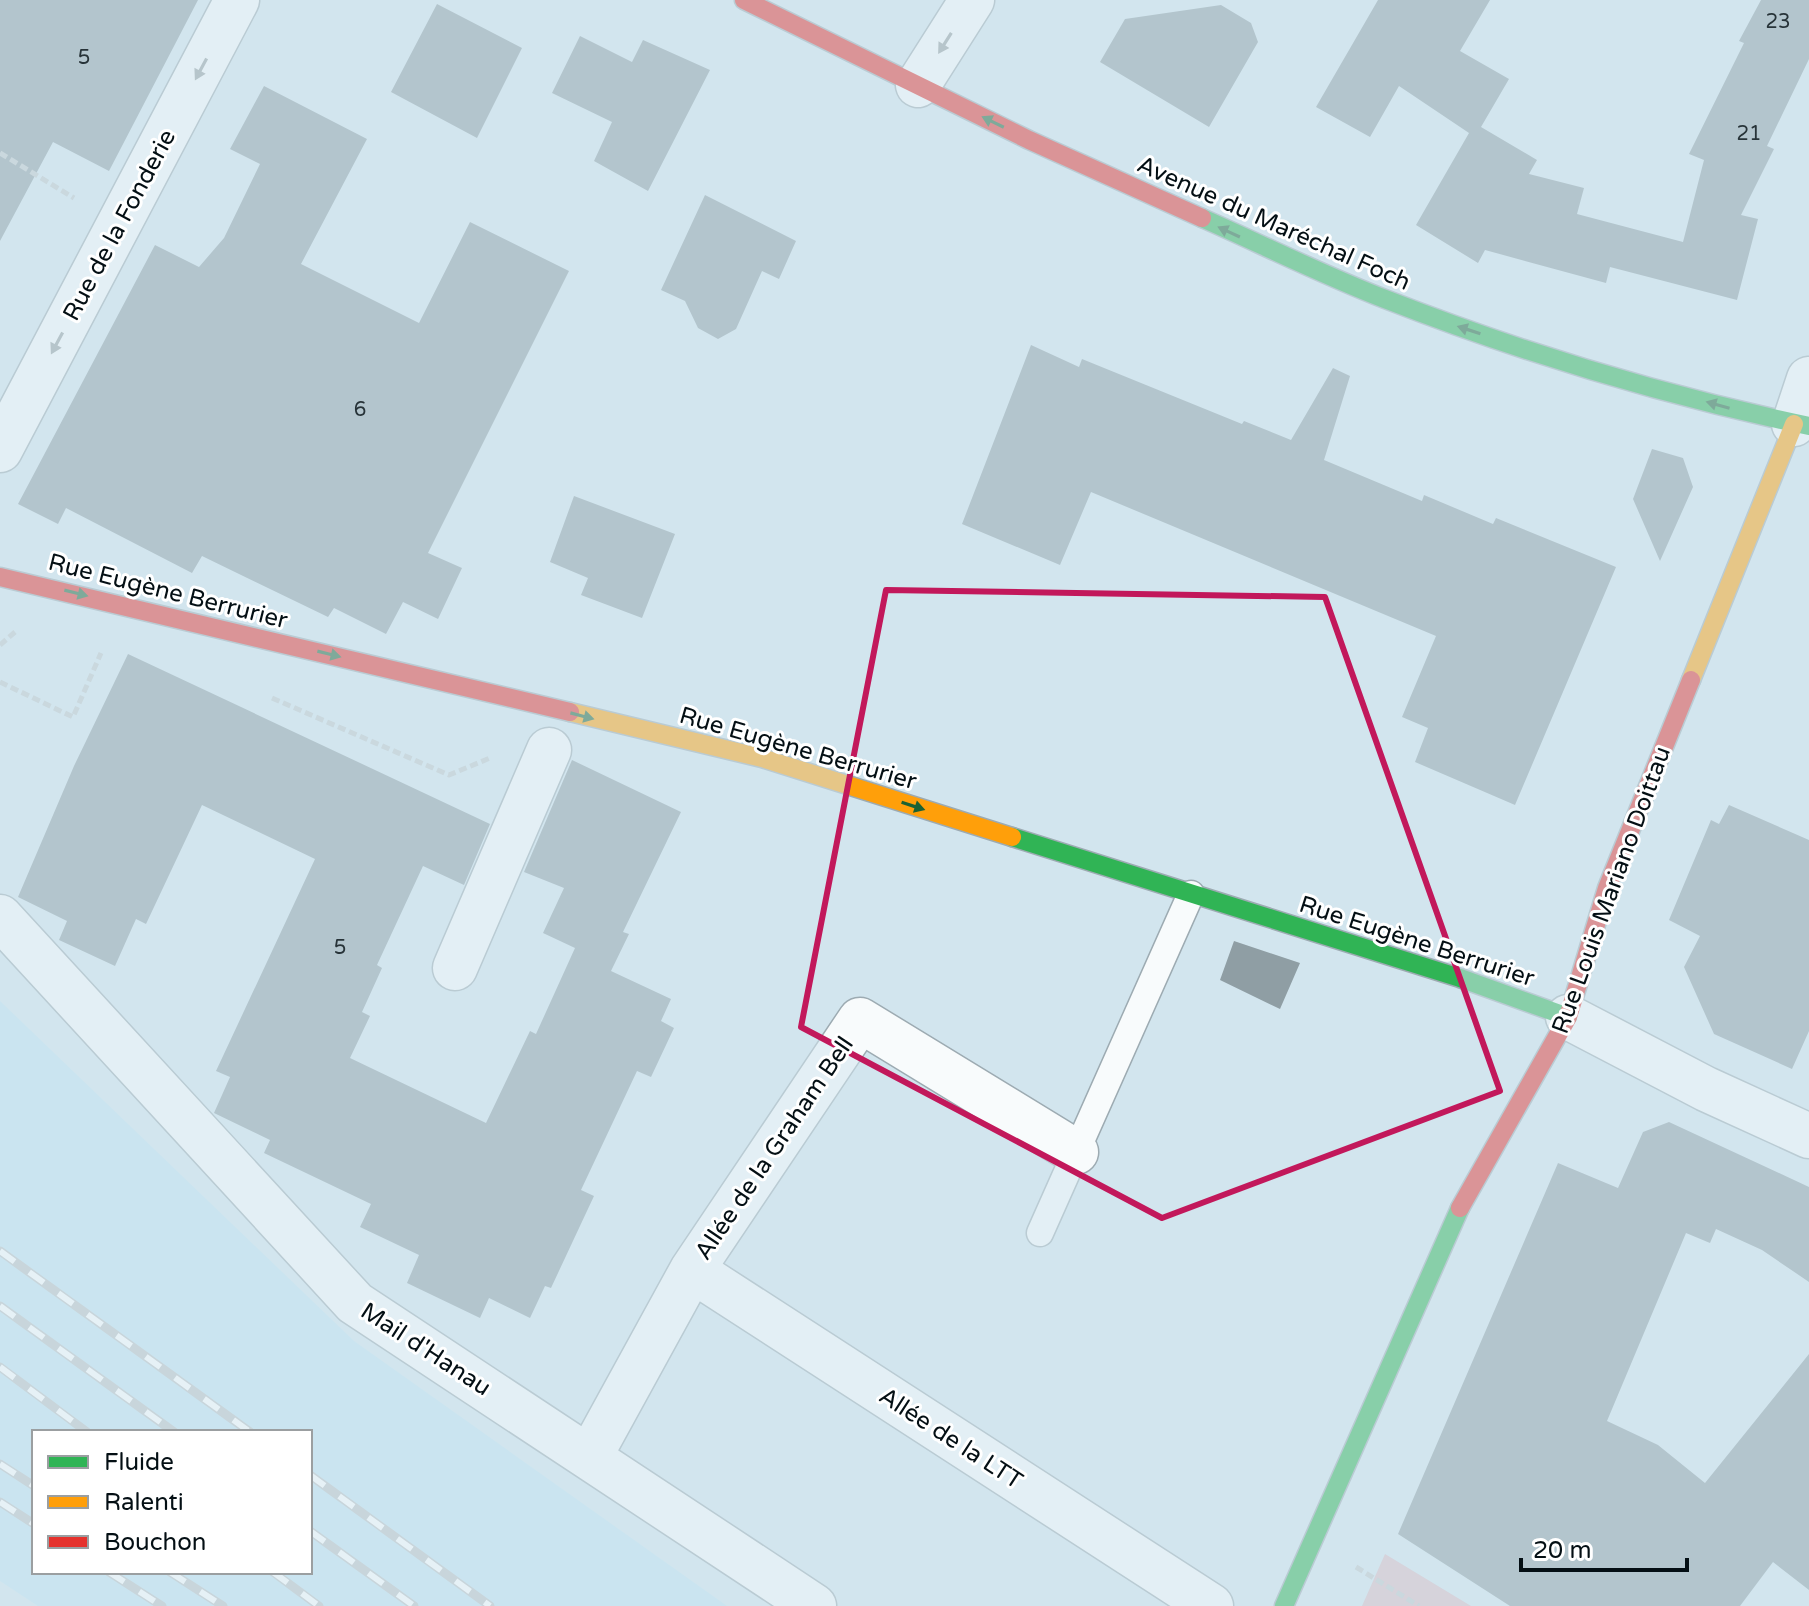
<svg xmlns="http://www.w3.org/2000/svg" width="1809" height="1606" font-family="'Varela Round',sans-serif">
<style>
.built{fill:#c2e3f1;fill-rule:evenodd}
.green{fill:#dbbcc3}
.building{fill:#8f9ea4}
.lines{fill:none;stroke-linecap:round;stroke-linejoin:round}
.lane-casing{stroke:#9dabb2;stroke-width:29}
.street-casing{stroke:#9dabb2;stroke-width:47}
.fast-casing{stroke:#9dabb2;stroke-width:21}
.slow-casing{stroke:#9dabb2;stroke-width:21}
.jam-casing{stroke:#9dabb2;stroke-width:21}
.path{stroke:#c0c7c9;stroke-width:5;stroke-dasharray:8 4;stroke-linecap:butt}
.lane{stroke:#f8fbfc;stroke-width:26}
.street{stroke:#f8fbfc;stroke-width:44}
.fast{stroke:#30b455;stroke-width:18}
.slow{stroke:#ff9f0a;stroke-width:18}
.jam{stroke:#e5322d;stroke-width:18}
.rail-casing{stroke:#bcc1c4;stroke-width:9}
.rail{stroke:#fff;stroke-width:6;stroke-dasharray:18;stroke-linecap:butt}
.oneway{fill:#969d9f}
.oneway2{fill:#1a6234}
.marked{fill:none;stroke:#c2185b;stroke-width:6;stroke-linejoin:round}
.labels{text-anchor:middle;stroke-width:6;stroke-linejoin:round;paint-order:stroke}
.number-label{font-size:20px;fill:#273338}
.street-label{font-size:24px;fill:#040f14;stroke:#fff}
</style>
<rect width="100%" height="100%" fill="#d2e5ee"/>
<path class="built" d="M 0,1001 L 354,1341 L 727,1606 L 38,1606 L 0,1581 ZM 34,1432 L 310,1432 L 310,1572 L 34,1572 Z"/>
<path class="green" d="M 1385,1554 L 1471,1606 L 1362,1606 Z"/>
<path class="building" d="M 0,0 L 198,0 L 109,171 L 53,142 L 0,241 Z
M 1378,0 L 1490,0 L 1460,51 L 1509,79 L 1481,127 L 1537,160 L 1529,174 L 1584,188 L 1577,214 L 1683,242 L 1704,160 L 1689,154 L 1744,43 L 1739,41 L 1761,0 L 1809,0 L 1809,59 L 1767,146 L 1774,149 L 1741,215 L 1758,219 L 1737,300 L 1610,267 L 1606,283 L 1485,250 L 1478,263 L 1416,225 L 1469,133 L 1399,86 L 1370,137 L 1316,107 Z
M 437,4 L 522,48 L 477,138 L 391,92 Z
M 1221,5 L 1251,23 L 1258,42 L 1209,127 L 1100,62 L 1125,19 Z
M 580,36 L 632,62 L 643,40 L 710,70 L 648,191 L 594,161 L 612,122 L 552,93 Z
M 264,86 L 367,139 L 301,264 L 419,323 L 470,222 L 569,271 L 428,553 L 462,568 L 438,619 L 403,602 L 386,634 L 334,608 L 328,617 L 202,556 L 192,573 L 66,508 L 58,524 L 18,504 L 155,245 L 199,267 L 224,238 L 260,164 L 230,149 Z
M 705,195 L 796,241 L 779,279 L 762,271 L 736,329 L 718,339 L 698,328 L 685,301 L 661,290 Z
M 1031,345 L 1079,367 L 1082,359 L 1242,424 L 1244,421 L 1291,440 L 1333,368 L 1350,376 L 1324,460 L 1422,501 L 1424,495 L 1493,524 L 1496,518 L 1616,567 L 1515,805 L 1415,762 L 1428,728 L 1402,717 L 1436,636 L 1091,492 L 1060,565 L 962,524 Z
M 1652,449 L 1683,458 L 1693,487 L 1660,561 L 1633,499 Z
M 574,496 L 675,534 L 642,618 L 581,595 L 588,578 L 550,562 Z
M 128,654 L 490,824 L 464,885 L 423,866 L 377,965 L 382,968 L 362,1012 L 370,1016 L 350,1058 L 486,1123 L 530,1031 L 536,1034 L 575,948 L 543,933 L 564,888 L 524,872 L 572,760 L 681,812 L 623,932 L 629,934 L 611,971 L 671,999 L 661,1021 L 674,1028 L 651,1077 L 637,1071 L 581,1190 L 594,1196 L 551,1288 L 545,1286 L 530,1318 L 489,1298 L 480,1318 L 407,1283 L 419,1255 L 360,1227 L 371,1204 L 264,1153 L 270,1140 L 214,1113 L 230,1077 L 216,1071 L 315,859 L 202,805 L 146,924 L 136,919 L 115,966 L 59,940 L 67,921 L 18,897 L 74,766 Z
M 1729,805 L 1809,840 L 1809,1031 L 1792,1069 L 1714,1034 L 1684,967 L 1700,936 L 1669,920 L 1711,820 L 1719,824 Z
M 1234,941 L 1300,963 L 1280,1009 L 1220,980 Z
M 1669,1122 L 1809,1187 L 1809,1282 L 1762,1250 L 1716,1229 L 1710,1243 L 1686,1233 L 1607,1421 L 1658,1445 L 1705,1483 L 1809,1354 L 1809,1590 L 1773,1562 L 1740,1606 L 1510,1606 L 1398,1534 L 1558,1163 L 1618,1188 L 1643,1132 Z"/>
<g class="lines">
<g class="lane-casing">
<path id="lane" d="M 1040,1233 L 1191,894"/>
</g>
<g class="street-casing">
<path id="street" d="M 918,85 L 972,0
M 1794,424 L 1809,379
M 0,450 L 237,0
M 0,917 L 355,1303 L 814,1606
M 455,968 L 549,750
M 1568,1017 L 1706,1089 L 1809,1136
M 692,1270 L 1211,1606
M 590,1456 L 692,1270 L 860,1020 L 1076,1152"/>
</g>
<g class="fast-casing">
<path id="fast" d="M 1202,218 C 1263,245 1323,275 1385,299 C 1521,352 1666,396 1809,426
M 1012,837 L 1460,978 L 1568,1017
M 1284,1606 L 1460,1208"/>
</g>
<g class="slow-casing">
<path id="slow" d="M 1691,680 L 1794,424
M 570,712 L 762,758 L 1012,837"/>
</g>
<g class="jam-casing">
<path id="jam" d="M 744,0 L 1029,140 L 1202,218
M 0,577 L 570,712
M 1460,1208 L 1568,1017 L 1607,888 L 1691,680"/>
</g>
<path class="path" d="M 0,153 L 74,198
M 0,645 L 15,632
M 0,682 L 73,717 L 101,653
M 272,698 L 449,775 L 490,758
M 1356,1567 L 1419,1606"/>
<use href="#lane" class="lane"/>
<use href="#street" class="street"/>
<use href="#fast" class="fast"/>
<use href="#slow" class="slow"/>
<use href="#jam" class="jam"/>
<g class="rail-casing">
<path id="rail" d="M 0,1251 L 250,1432
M 0,1306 L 174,1432
M 0,1367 L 87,1432
M 0,1464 L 34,1486
M 310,1475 L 490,1606
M 0,1502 L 34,1524
M 310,1531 L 414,1606
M 109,1572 L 162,1606
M 170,1572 L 223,1606
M 273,1572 L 319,1606"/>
</g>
<use href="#rail" class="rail"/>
</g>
<defs><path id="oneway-solid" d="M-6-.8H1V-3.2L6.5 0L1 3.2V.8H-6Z" transform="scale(2)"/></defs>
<g class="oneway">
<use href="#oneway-solid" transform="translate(945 43) rotate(122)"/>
<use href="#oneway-solid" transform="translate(201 69) rotate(118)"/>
<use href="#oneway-solid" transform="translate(57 343) rotate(118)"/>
</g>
<g class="oneway2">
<use href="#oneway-solid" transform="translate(993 122) rotate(-154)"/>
<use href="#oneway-solid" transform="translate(1229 232) rotate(-155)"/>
<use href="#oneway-solid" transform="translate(1469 330) rotate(-162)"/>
<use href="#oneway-solid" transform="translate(1718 405) rotate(-164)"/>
<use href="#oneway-solid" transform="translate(76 593) rotate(14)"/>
<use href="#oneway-solid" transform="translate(329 654) rotate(14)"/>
<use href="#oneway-solid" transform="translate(582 716) rotate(15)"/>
<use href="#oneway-solid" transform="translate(913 806) rotate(18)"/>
</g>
<path d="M0 0H1809V1606H0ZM 886,590 L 1325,597 L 1500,1091 L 1162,1218 L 801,1027 Z" fill="#d2e5ee" fill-opacity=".55" fill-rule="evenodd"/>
<path class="marked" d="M 886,590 L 1325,597 L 1500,1091 L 1162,1218 L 801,1027 Z"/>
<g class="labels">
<g class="number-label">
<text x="1778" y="28">23</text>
<text x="84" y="64">5</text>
<text x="1749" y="140">21</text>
<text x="360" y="416">6</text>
<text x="340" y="954">5</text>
</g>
<g class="street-label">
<text transform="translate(1274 223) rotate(24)" y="8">Avenue du Maréchal Foch</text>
<text transform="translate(119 225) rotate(-62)" y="8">Rue de la Fonderie</text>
<text transform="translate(168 591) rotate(14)" y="8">Rue Eugène Berrurier</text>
<text transform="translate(798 748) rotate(16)" y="8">Rue Eugène Berrurier</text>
<text transform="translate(1611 890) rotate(-70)" y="8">Rue Louis Mariano Doittau</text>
<text transform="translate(1417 941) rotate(18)" y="8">Rue Eugène Berrurier</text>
<text transform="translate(774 1148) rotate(-56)" y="8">Allée de la Graham Bell</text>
<text transform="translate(426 1349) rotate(33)" y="8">Mail d'Hanau</text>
<text transform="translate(951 1438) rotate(33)" y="8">Allée de la LTT</text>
</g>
</g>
<rect x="32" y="1430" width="280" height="144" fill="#ffffff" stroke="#9b9fa1" stroke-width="2"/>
<rect x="48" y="1456" width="40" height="12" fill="#30b455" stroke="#9b9fa1" stroke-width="2"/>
<text x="104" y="1470" font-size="24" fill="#040f14">Fluide</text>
<rect x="48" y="1496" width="40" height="12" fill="#ff9f0a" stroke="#9b9fa1" stroke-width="2"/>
<text x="104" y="1510" font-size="24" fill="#040f14">Ralenti</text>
<rect x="48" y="1536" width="40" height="12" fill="#e5322d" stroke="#9b9fa1" stroke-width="2"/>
<text x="104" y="1550" font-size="24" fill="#040f14">Bouchon</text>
<path d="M1521 1558v12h166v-12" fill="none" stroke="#040f14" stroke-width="4"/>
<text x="1533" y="1558" font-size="24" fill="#040f14" stroke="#ffffff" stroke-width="6" paint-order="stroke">20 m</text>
</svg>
